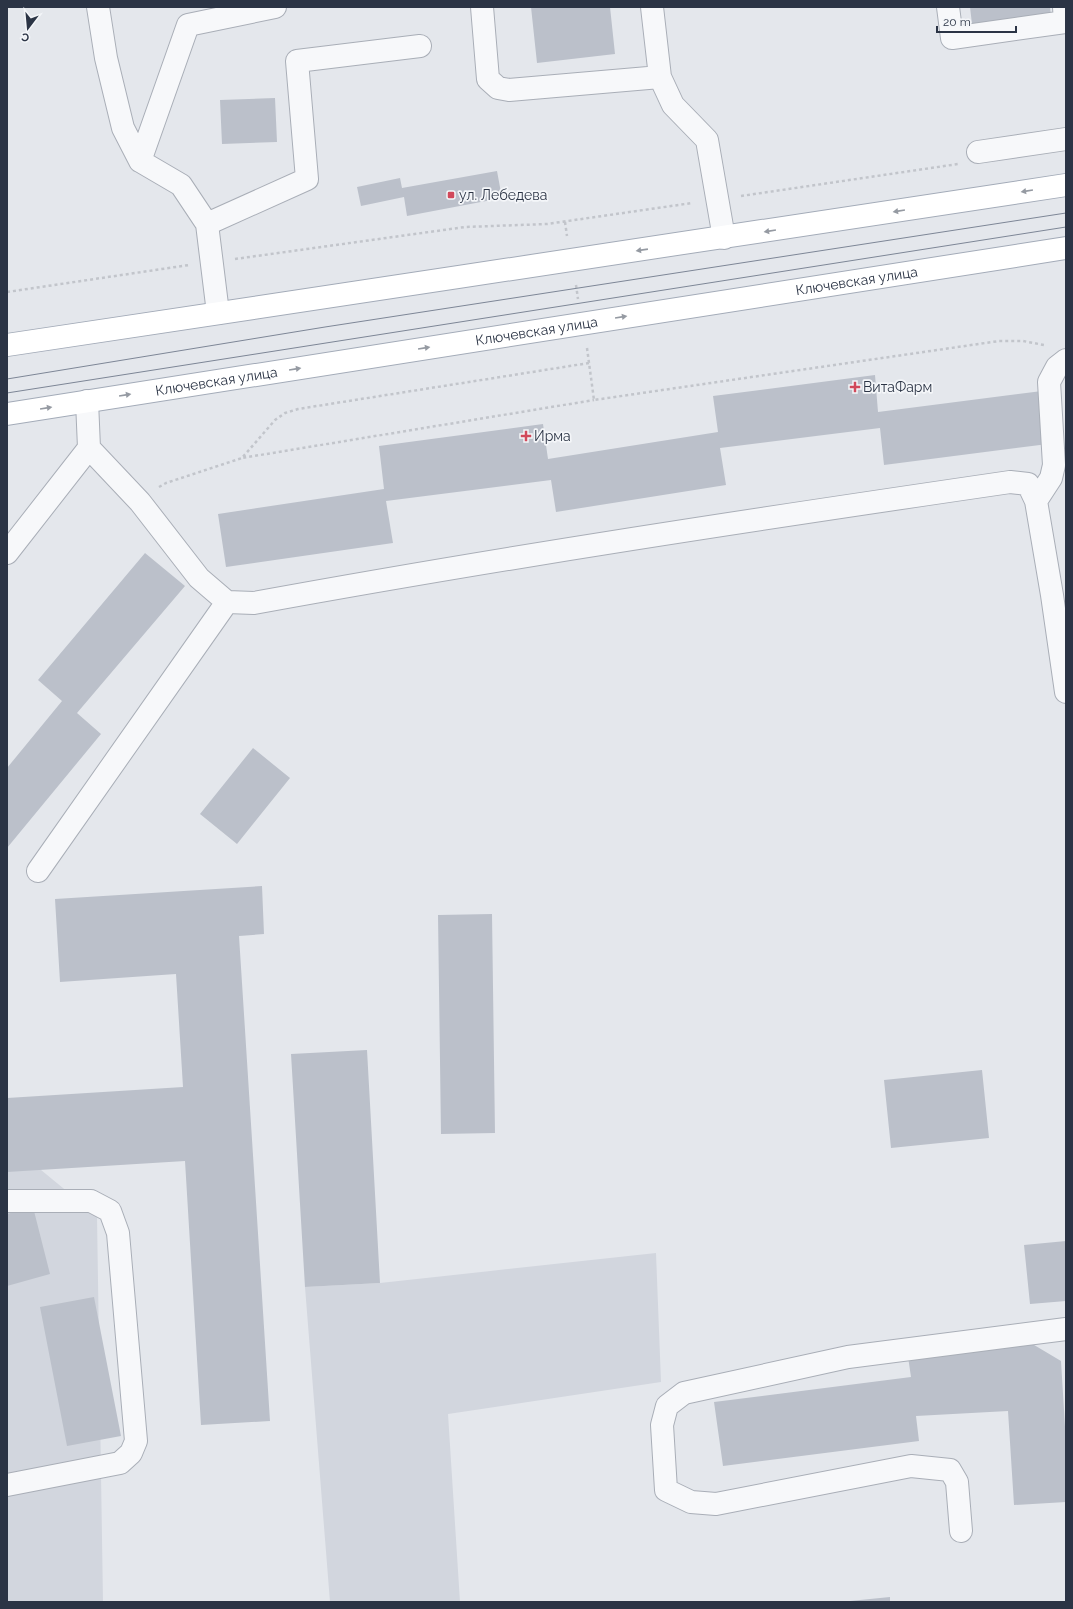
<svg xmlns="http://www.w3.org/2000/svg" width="1073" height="1609" font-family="Raleway,sans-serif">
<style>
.built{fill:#d2d6de}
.building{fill:#bbc0ca}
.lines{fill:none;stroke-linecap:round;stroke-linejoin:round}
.minor-casing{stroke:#a9aeb7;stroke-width:24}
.major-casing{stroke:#a3abb8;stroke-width:24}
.path{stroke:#c2c5cb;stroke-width:2.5;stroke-dasharray:3 3;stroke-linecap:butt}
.minor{stroke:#f7f8fa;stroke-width:22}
.major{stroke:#fff;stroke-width:22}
.tram{stroke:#7d8696;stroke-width:1}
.oneway{fill:#959aa2}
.poi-dot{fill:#d1495b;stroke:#f4f6f9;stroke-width:1.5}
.labels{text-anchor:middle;stroke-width:3.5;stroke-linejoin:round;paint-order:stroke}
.poi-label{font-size:14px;fill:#2b3445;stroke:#f4f6f9;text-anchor:start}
.street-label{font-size:14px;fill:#2b3445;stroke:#f4f6f9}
</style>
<rect width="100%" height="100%" fill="#e4e7ec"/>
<path class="built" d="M 7,1142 L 97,1216 L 103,1602 L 7,1602 Z
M 656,1253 L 661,1382 L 448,1414 L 460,1602 L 330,1602 L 305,1287 L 380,1283 Z"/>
<path class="building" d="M 531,7 L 610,7 L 615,54 L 537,63 Z
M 970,7 L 1050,7 L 1051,16 L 972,24 Z
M 275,98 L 277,142 L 222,144 L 220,100 Z
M 497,171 L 502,198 L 407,216 L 404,197 L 361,206 L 357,187 L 400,178 L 402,188 Z
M 875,375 L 878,412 L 1042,391 L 1048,444 L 884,465 L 880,428 L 720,448 L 726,485 L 556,512 L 551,480 L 386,501 L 393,543 L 226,567 L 218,514 L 384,489 L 379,446 L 543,424 L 548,459 L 718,432 L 713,396 Z
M 145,553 L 185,586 L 77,713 L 101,734 L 7,848 L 7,768 L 62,701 L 38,680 Z
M 253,748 L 290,778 L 237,844 L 200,814 Z
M 262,886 L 264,934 L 239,936 L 270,1421 L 201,1425 L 185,1161 L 7,1172 L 7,1098 L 183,1087 L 176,974 L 60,982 L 55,899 Z
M 492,914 L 495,1133 L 441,1134 L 438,915 Z
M 367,1050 L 380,1283 L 305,1287 L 291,1054 Z
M 982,1070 L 989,1138 L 891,1148 L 884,1080 Z
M 33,1207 L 50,1274 L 7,1286 L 7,1214 Z
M 1066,1241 L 1066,1301 L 1030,1304 L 1024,1245 Z
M 94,1297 L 121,1436 L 67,1446 L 40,1307 Z
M 1019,1336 L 1061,1361 L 1066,1443 L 1066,1502 L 1014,1505 L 1008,1411 L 916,1416 L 919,1441 L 723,1466 L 714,1402 L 911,1377 L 907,1350 Z
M 890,1597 L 890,1602 L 850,1602 L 850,1601 Z"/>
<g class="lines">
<g class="minor-casing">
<path id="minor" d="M 98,7 L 106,58 L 123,128 L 140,161 L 181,185 L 207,224 L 218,313
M 482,7 L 488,79 L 498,88 L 509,90 L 660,77
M 652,7 L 660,77 L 673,105 L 707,140 L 724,238
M 948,7 L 952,38 L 1065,22 L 1064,7
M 978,152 L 1066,139
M 140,161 L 188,25 L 275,7
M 207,224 L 307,179 L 297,61 L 420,46
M 89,448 L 140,502 L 199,578 L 227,602 L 254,603 C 505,557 757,519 1010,482 L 1028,484 L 1036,501 L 1052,595 L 1066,692
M 1036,501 L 1051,478 L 1054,465 L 1049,382 L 1057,367 L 1066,360
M 7,553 L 89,448 L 87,401
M 38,871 L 227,602
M 7,1201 L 91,1201 L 110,1211 L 118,1233 L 136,1441 L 131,1453 L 120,1463 L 7,1485
M 961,1531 L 957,1482 L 950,1470 L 911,1466 L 716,1504 L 691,1502 L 666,1490 L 662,1425 L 667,1406 L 684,1393 L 848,1357 L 1066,1329"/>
</g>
<g class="major-casing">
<g id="major">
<path d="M 7,345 C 360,291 713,240 1066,185"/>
<path id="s1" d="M 7,414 L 1066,248"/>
</g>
</g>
<path class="path" d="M 741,196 L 958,164
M 565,222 L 567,236
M 235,259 L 465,227 L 547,224 L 692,203
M 576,285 L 578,299
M 7,292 L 189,265
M 587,348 L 594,400 L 999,341 L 1023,341 L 1044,345
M 589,363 L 298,409 L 285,413 L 275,420 L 242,458 L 594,400
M 159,487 L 166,483 L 242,458"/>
<use href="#minor" class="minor"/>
<use href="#major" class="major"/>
<path class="tram" d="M 7,379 L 325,327 L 1066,213
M 7,393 L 1066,227"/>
</g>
<defs><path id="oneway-solid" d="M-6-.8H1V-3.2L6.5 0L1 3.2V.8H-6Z"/></defs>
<g class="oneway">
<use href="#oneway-solid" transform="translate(1027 191) rotate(171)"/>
<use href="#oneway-solid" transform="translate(899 211) rotate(171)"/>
<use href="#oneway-solid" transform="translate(770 231) rotate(171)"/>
<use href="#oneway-solid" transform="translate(642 250) rotate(172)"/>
<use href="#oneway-solid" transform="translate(621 317) rotate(-9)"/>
<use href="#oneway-solid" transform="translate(424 348) rotate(-9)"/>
<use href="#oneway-solid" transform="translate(295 369) rotate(-9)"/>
<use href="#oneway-solid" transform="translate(125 395) rotate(-9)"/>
<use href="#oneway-solid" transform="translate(46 408) rotate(-9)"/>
</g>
<g class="poi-dot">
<rect x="447" y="191" width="8" height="8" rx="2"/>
<path d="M853 381h4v4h4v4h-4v4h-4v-4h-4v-4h4z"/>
<path d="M524 430h4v4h4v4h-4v4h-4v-4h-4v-4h4z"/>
</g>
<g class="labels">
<g class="poi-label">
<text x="459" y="200">ул. Лебедева</text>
<text x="863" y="392">ВитаФарм</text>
<text x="534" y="441">Ирма</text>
</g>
<g class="street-label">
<text dy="5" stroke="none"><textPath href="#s1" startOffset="860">Ключевская улица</textPath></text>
<text dy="5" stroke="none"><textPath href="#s1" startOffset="536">Ключевская улица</textPath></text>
<text dy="5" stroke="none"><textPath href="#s1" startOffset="212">Ключевская улица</textPath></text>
</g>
</g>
<rect width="1073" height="1609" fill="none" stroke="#2b3445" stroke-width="16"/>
<g transform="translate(28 28) rotate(196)" stroke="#f4f6f9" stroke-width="3" paint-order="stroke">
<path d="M0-3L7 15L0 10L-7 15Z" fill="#2b3445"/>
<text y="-6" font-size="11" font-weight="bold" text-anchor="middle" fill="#2b3445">С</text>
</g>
<path d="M937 26v6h79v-6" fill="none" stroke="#2b3445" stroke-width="2"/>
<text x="943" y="26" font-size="12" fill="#2b3445" stroke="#f4f6f9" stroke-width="3" paint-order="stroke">20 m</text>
</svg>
